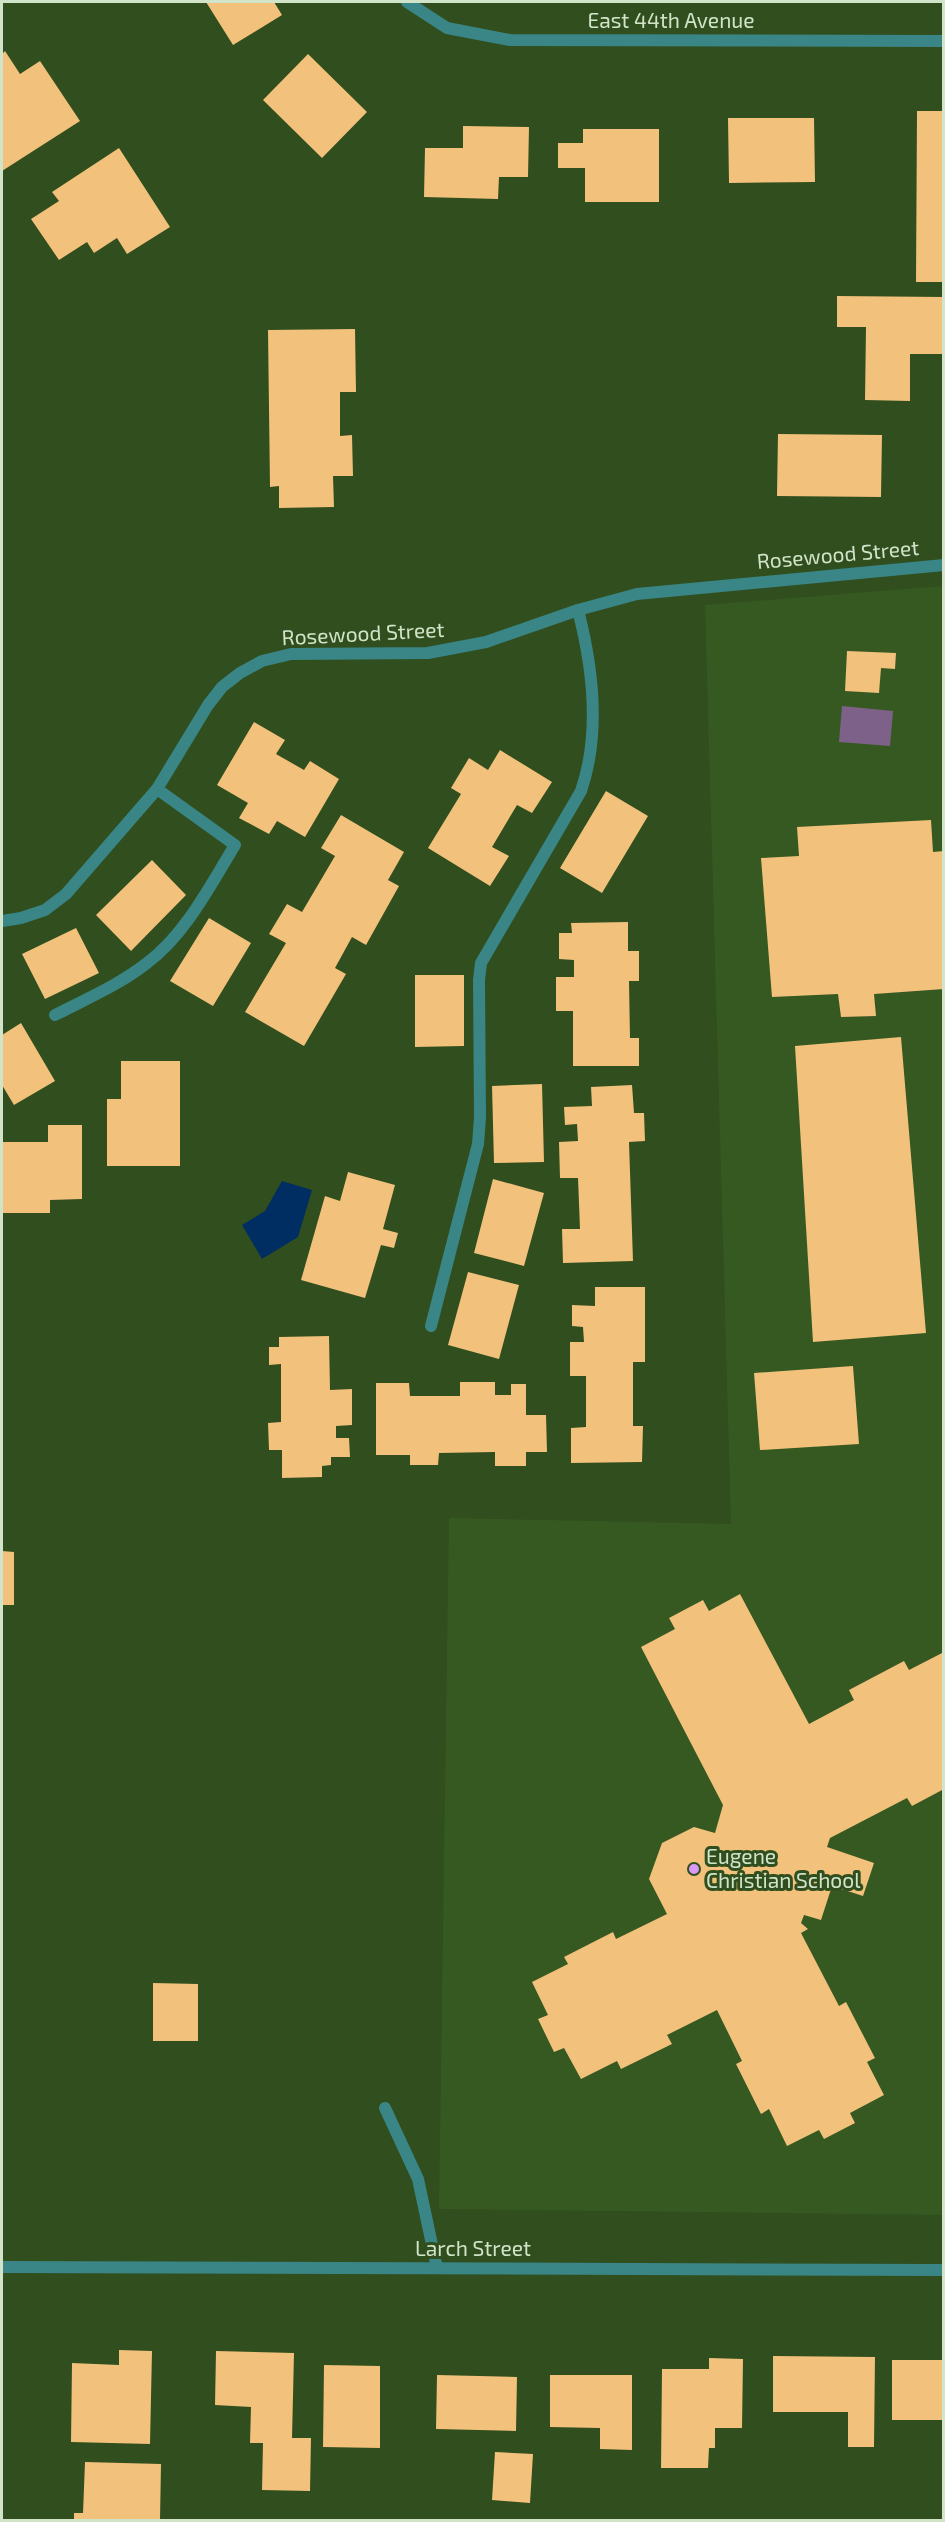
<svg xmlns="http://www.w3.org/2000/svg" width="945" height="2522" font-family="'Exo 2',sans-serif">
<style>
.built{fill:#365922}
.green{fill:#7d6189}
.water{fill:#002e62}
.building{fill:#f2c17b}
.lines{fill:none;stroke-linecap:round;stroke-linejoin:round}
.service{stroke:#3a8585;stroke-width:12}
.minor{stroke:#3a8585;stroke-width:12}
.poi-dot{fill:#db99f6;stroke:#304e1e;stroke-width:2}
.labels{text-anchor:middle;stroke-width:6;stroke-linejoin:round;paint-order:stroke}
.street-label{font-size:21px;fill:#d1e3c8;stroke:#304e1e}
.poi-label{font-size:21px;fill:#d1e3c8;stroke:#304e1e;text-anchor:start}
</style>
<rect width="100%" height="100%" fill="#304e1e"/>
<path class="built" d="M 943,586 L 943,2215 L 439,2209 L 449,1518 L 731,1524 L 705,605 Z"/>
<path class="green" d="M 842,706 L 893,711 L 890,746 L 839,742 Z"/>
<path class="water" d="M 282,1181 L 312,1190 L 298,1237 L 262,1259 L 242,1225 L 265,1211 Z"/>
<path class="building" d="M 206,2 L 274,2 L 282,15 L 233,45 Z
M 5,51 L 20,74 L 40,61 L 80,121 L 2,171 L 2,54 Z
M 308,54 L 367,112 L 322,158 L 263,100 Z
M 917,111 L 944,111 L 944,282 L 916,282 Z
M 728,118 L 814,118 L 815,182 L 729,183 Z
M 463,126 L 529,127 L 528,177 L 499,177 L 498,199 L 424,197 L 425,148 L 463,148 Z
M 583,129 L 659,129 L 659,202 L 585,202 L 585,168 L 558,168 L 558,143 L 583,143 Z
M 119,148 L 170,227 L 127,254 L 117,238 L 94,253 L 87,242 L 59,260 L 31,219 L 59,201 L 52,192 Z
M 837,296 L 944,297 L 944,354 L 910,354 L 910,401 L 865,400 L 866,327 L 837,327 Z
M 355,329 L 356,392 L 340,392 L 340,436 L 352,435 L 353,476 L 333,476 L 334,507 L 279,508 L 279,486 L 270,487 L 268,330 Z
M 778,434 L 882,435 L 881,497 L 777,496 Z
M 847,651 L 896,653 L 895,669 L 881,668 L 879,693 L 845,691 Z
M 254,722 L 285,740 L 276,754 L 304,770 L 310,761 L 339,779 L 305,837 L 277,821 L 269,834 L 239,818 L 248,803 L 217,785 Z
M 500,750 L 552,782 L 532,813 L 517,805 L 492,847 L 509,856 L 490,886 L 428,848 L 461,794 L 451,788 L 469,758 L 488,770 Z
M 606,791 L 648,816 L 602,893 L 560,868 Z
M 341,815 L 404,852 L 388,880 L 399,886 L 366,945 L 352,937 L 335,968 L 346,974 L 304,1046 L 245,1012 L 286,943 L 269,934 L 287,904 L 302,912 L 335,856 L 321,848 Z
M 931,820 L 933,852 L 944,851 L 944,989 L 874,994 L 876,1016 L 841,1017 L 838,994 L 772,997 L 761,858 L 799,856 L 797,827 Z
M 152,860 L 186,895 L 131,951 L 96,915 Z
M 209,918 L 251,943 L 213,1006 L 170,981 Z
M 628,922 L 628,951 L 639,951 L 639,981 L 629,981 L 630,1038 L 639,1038 L 639,1066 L 573,1066 L 573,1011 L 556,1011 L 556,977 L 574,977 L 574,960 L 559,959 L 559,933 L 572,933 L 571,923 Z
M 76,928 L 99,973 L 45,999 L 22,954 Z
M 415,975 L 464,975 L 464,1046 L 415,1047 Z
M 21,1023 L 55,1081 L 14,1105 L 2,1085 L 2,1035 Z
M 901,1037 L 926,1333 L 813,1342 L 795,1046 Z
M 121,1061 L 180,1061 L 180,1166 L 107,1166 L 107,1099 L 121,1099 Z
M 542,1084 L 544,1162 L 494,1163 L 492,1086 Z
M 632,1085 L 634,1113 L 644,1113 L 645,1141 L 629,1142 L 633,1261 L 563,1263 L 562,1229 L 580,1229 L 578,1178 L 560,1178 L 559,1142 L 578,1141 L 577,1124 L 565,1125 L 564,1107 L 592,1106 L 591,1087 Z
M 48,1125 L 82,1125 L 82,1199 L 50,1200 L 50,1213 L 2,1213 L 2,1142 L 48,1142 Z
M 348,1172 L 395,1185 L 383,1229 L 398,1233 L 394,1248 L 381,1245 L 365,1298 L 301,1280 L 325,1196 L 340,1201 Z
M 493,1179 L 544,1193 L 524,1266 L 474,1253 Z
M 468,1272 L 519,1285 L 499,1359 L 448,1345 Z
M 595,1287 L 645,1287 L 645,1362 L 633,1362 L 633,1426 L 643,1426 L 642,1462 L 571,1463 L 571,1428 L 586,1427 L 586,1376 L 570,1376 L 570,1342 L 584,1342 L 583,1327 L 572,1326 L 572,1305 L 595,1306 Z
M 329,1336 L 330,1390 L 352,1389 L 352,1425 L 336,1426 L 336,1438 L 349,1438 L 350,1457 L 331,1457 L 331,1465 L 322,1466 L 322,1477 L 282,1478 L 282,1450 L 269,1450 L 268,1423 L 281,1422 L 281,1364 L 269,1365 L 269,1347 L 279,1347 L 279,1337 Z
M 853,1366 L 859,1444 L 760,1450 L 754,1373 Z
M 460,1382 L 495,1382 L 495,1395 L 511,1395 L 511,1384 L 526,1384 L 526,1415 L 546,1415 L 547,1452 L 526,1452 L 526,1466 L 495,1466 L 495,1452 L 439,1453 L 438,1465 L 410,1465 L 410,1455 L 376,1455 L 376,1383 L 409,1383 L 410,1396 L 460,1396 Z
M 2,1551 L 14,1552 L 14,1605 L 2,1605 Z
M 740,1594 L 809,1724 L 854,1700 L 849,1690 L 904,1661 L 909,1670 L 944,1652 L 944,1789 L 912,1806 L 907,1798 L 830,1838 L 827,1847 L 874,1863 L 863,1896 L 832,1886 L 821,1920 L 804,1915 L 801,1923 L 808,1929 L 801,1933 L 839,2006 L 846,2002 L 875,2058 L 867,2062 L 884,2095 L 850,2113 L 855,2123 L 824,2139 L 819,2130 L 787,2146 L 769,2109 L 761,2114 L 736,2064 L 742,2061 L 717,2010 L 667,2035 L 672,2044 L 621,2069 L 617,2061 L 581,2079 L 564,2048 L 554,2052 L 538,2019 L 548,2015 L 532,1982 L 568,1964 L 564,1957 L 613,1932 L 616,1939 L 667,1914 L 649,1879 L 662,1843 L 694,1827 L 715,1833 L 723,1805 L 641,1647 L 675,1629 L 669,1618 L 703,1600 L 709,1611 Z
M 153,1983 L 198,1984 L 198,2041 L 153,2041 Z
M 119,2350 L 152,2351 L 150,2444 L 71,2442 L 72,2363 L 119,2365 Z
M 216,2351 L 294,2353 L 292,2438 L 311,2438 L 310,2491 L 262,2490 L 263,2443 L 250,2443 L 251,2407 L 215,2405 Z
M 773,2356 L 875,2357 L 874,2447 L 848,2447 L 848,2412 L 773,2412 Z
M 709,2358 L 743,2359 L 742,2428 L 715,2428 L 715,2448 L 709,2448 L 708,2468 L 661,2468 L 662,2369 L 709,2369 Z
M 892,2360 L 944,2360 L 944,2420 L 892,2420 Z
M 324,2365 L 380,2366 L 380,2448 L 323,2447 Z
M 437,2375 L 517,2377 L 516,2431 L 436,2429 Z
M 550,2375 L 632,2375 L 632,2450 L 600,2449 L 600,2428 L 550,2427 Z
M 495,2452 L 533,2454 L 530,2503 L 492,2500 Z
M 85,2462 L 161,2464 L 160,2520 L 74,2520 L 74,2513 L 83,2513 Z"/>
<g class="lines">
<path class="service" d="M 55,1015 C 86,999 119,985 147,963 C 185,935 210,886 235,845 L 157,789
M 431,1326 L 478,1144 L 480,1117 L 479,980 L 481,963 L 581,791 C 601,733 593,668 578,610
M 385,2108 L 418,2179 L 437,2268"/>
<path class="minor" d="M 407,2 L 447,28 L 510,40 L 944,41
M 2,921 L 21,918 L 45,910 L 66,894 L 157,789 L 208,705 L 222,687 L 240,673 L 262,661 L 291,654 L 428,653 L 486,642 L 578,610 L 637,594 L 944,565
M 2,2267 L 944,2270"/>
</g>
<circle class="poi-dot" cx="694" cy="1869" r="6"/>
<g class="labels">
<g class="street-label">
<text x="671" y="28">East 44th Avenue</text>
<text transform="translate(838 555) rotate(-5)" y="7">Rosewood Street</text>
<text transform="translate(363 634) rotate(-3)" y="7">Rosewood Street</text>
<text x="473" y="2256">Larch Street</text>
</g>
<g class="poi-label">
<text x="706" y="1864">Eugene<tspan x="706" dy="24">Christian School</tspan></text>
</g>
</g>
<rect width="945" height="2522" fill="none" stroke="#d1e3c8" stroke-width="6"/>
</svg>
